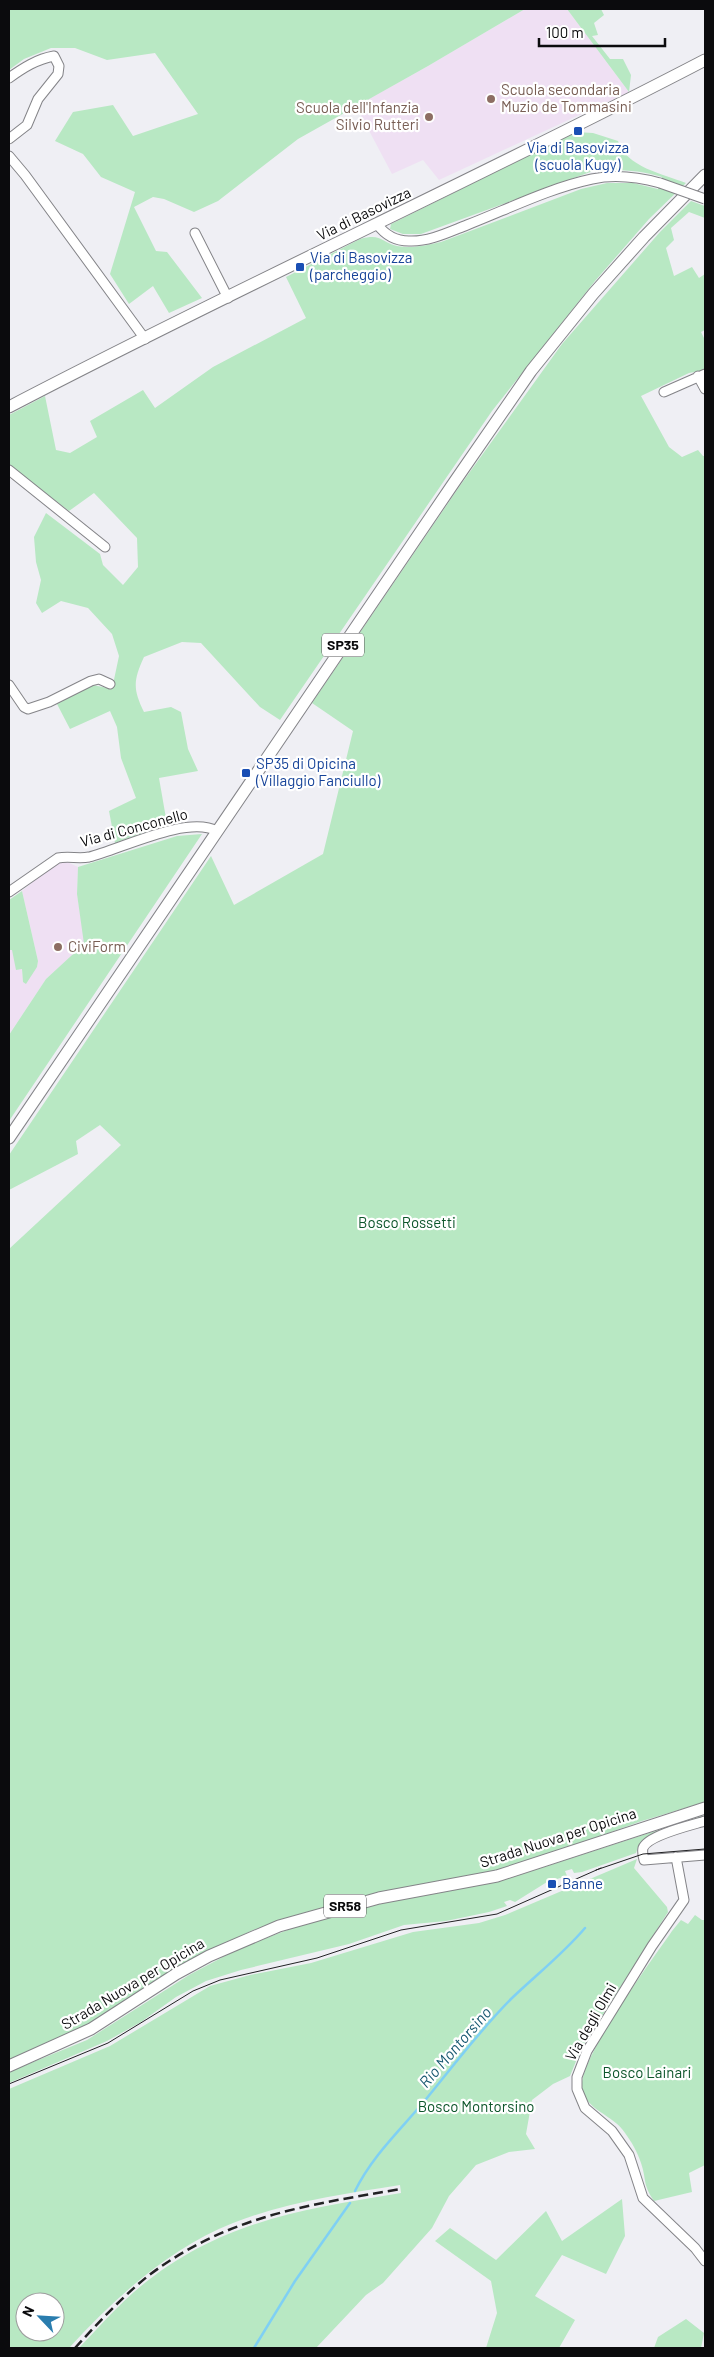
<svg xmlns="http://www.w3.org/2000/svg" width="714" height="2357" font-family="Barlow,sans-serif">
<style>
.education{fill:#efe0f3}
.green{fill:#b8e8c3;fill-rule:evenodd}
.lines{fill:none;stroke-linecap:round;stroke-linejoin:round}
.stream{stroke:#7fd0f4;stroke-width:2.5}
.minor-casing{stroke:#848488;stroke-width:11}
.major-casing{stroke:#848488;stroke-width:13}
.minor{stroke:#fff;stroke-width:9}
.major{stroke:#fff;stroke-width:11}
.tram{stroke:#222224;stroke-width:1}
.rail{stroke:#222224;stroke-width:2.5;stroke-dasharray:10 5;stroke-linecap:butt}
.minor-bridge-casing{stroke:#848488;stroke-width:11;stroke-linecap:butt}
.minor-bridge{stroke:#fff;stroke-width:9}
.education-dot{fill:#8d6e63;stroke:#fff;stroke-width:2}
.transit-dot{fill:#1a4fb4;stroke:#fff;stroke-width:2}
.labels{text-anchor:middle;stroke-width:4.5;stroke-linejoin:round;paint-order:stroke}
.shield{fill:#fff;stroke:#545456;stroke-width:1}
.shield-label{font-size:14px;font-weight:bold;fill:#0b0b0d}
.education-label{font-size:15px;fill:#785e54;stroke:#fff;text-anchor:start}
.transit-label{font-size:15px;fill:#164399;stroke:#fff;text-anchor:start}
.street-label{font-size:15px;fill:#0b0b0d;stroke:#fff}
.park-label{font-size:15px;fill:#0d562b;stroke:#fff}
.water-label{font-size:16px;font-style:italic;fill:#175870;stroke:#fff}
</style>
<rect width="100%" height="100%" fill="#efeff4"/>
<path class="education" d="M 525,9 L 567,9 L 629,92 L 439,180 L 423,160 L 392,174 L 356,106 L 428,66 Z
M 65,861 L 78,867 L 77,894 L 85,944 L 46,979 L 9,1035 L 9,950 L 12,950 L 22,969 L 23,982 L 37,967 L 38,961 L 22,891 L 52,866 Z"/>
<path class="green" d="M 9,9 L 525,9 L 428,66 L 298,139 L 218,201 L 194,212 L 164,199 L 153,197 L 134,207 L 156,251 L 167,252 L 202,298 L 169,313 L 153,286 L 129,304 L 110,274 L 135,192 L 101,177 L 83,154 L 55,141 L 73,112 L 113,105 L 133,136 L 198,114 L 155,53 L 107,60 L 75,48 L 51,48 L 24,59 L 9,70 Z
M 567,9 L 601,9 L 604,15 L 594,23 L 598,35 L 592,36 L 610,59 L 623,59 L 631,75 L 629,92 Z
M 576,132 L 593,133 L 618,141 C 626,167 663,174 686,183 L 649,219 L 595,281 L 492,411 L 280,720 L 260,707 L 201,643 L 182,642 L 144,657 C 133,681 133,689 144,712 L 171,707 L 181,712 L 188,749 L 198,771 L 159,778 L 167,824 L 115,843 L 109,811 L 136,798 L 121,758 L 117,727 L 110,711 L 70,729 L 57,704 L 93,685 L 112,689 L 119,656 L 112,634 L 88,608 L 61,601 L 42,613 L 36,603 L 41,580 L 36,562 L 34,537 L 46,513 L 100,554 L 103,565 L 123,585 L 138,567 L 137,538 L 94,493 L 69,511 L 9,465 L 9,415 L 45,396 L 56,450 L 70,453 L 97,437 L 90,421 L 143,390 L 155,408 L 213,367 L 306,318 L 286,277 L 360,239 C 382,233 380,242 397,246 C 411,249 428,245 441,242 L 581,189 L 607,183 L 633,183 L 658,189 L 662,177 C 638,170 617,169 593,171 L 421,234 L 403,234 L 390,229 L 391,224 Z
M 691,201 L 705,206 L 705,218 L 689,212 L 671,228 L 674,240 L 666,248 L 674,276 L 692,267 L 699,278 L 705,274 L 705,330 L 701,332 L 705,340 L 705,370 L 689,373 L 641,396 L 669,447 L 682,457 L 698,450 L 703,456 L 705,456 L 705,1802 L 642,1821 L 533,1860 L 489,1873 L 345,1901 L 253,1930 L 185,1963 L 108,2014 L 59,2039 L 9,2060 L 9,1249 L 121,1145 L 100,1125 L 76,1141 L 78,1154 L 9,1190 L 9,1155 L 211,856 L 234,905 L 323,854 L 353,731 L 312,703 L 459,487 L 562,344 L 660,232 Z
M 202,834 L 9,1121 L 9,1035 L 46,979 L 84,944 L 77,894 L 78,867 L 177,836 Z
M 22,891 L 38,961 L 37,967 L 26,984 L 23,982 L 22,969 L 16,970 L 12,950 L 9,950 L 9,900 Z
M 705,1815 C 689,1831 643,1825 636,1853 L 582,1872 L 574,1873 L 572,1869 L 565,1871 L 567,1876 L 547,1882 L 515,1902 L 510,1900 L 504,1902 L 507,1906 L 489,1912 L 446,1921 L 404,1925 L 349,1944 L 241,1970 L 206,1981 L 176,1997 L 141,2022 L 107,2041 L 9,2083 L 9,2072 L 87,2040 L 189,1975 L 240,1948 L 298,1926 L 364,1907 L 510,1878 Z
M 637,1859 L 634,1868 L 667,1907 L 668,1912 L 581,2049 L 570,2076 L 553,2084 L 532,2100 L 526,2134 L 535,2149 L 509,2152 L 476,2165 L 449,2196 L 432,2228 L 383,2283 L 366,2295 L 316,2348 L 79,2348 C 99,2327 118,2305 141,2286 C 221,2221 303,2209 401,2193 L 400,2185 C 344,2194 286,2202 233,2223 C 168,2249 116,2297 69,2348 L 9,2348 L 9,2089 L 110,2046 L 210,1986 L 250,1975 L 311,1963 L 413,1932 L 479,1923 L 505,1915 ZM 25,2302 L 55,2302 L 55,2332 L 25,2332 Z
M 695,1915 L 702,1920 L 705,1920 L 705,2165 L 689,2173 L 692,2192 L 654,2201 C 642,2183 647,2181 641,2163 C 638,2153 631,2141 625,2133 C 614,2115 585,2110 582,2088 C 578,2059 653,1959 672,1931 L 681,1920 L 688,1924 Z
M 622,2199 L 625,2236 L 606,2274 L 562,2255 L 535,2296 L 575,2320 L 559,2348 L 486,2348 L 497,2313 L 491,2281 L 435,2241 L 450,2228 L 496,2260 L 546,2211 L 562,2241 Z
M 686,2319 L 704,2333 L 701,2348 L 654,2348 L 658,2337 Z"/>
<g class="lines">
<path class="stream" d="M 355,2191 C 371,2158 398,2132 422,2104 C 451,2069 479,2031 511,1999 C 536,1975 563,1954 585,1928
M 254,2348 L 295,2281 L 350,2203"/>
<g class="minor-casing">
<path id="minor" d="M 9,78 C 23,68 37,59 54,56 L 59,66 L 58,74 L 38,99 L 27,125 L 9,139
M 9,156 L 25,175 L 145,339
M 377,224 C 385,235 395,241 409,241 C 429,242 449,232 467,225 C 508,209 550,188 592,179 C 615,174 638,177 660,183
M 195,233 L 228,298
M 698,376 L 705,389
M 664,392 L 705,374
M 9,470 L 105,547
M 9,685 L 24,707 L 28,709 L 49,702 L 91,681 L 99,679 L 110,684
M 9,892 L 58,858 C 69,856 79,859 89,857 C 121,849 187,815 217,831
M 705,1821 C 692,1825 648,1835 643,1848 C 642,1852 643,1856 644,1860 L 705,1855
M 676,1857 L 684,1900 L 652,1946 L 587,2051 L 577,2077 L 577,2089 L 585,2108 L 612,2131 L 629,2155 L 643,2198 L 695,2248 L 705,2261"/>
</g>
<g class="major-casing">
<path id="major" d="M 9,407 C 238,287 475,180 705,60
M 9,1138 L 453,484 L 531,371 L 593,294 L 644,237 L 705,175
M 9,2066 L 91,2029 L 176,1974 L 209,1956 L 279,1926 L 379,1898 L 497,1876 L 705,1808"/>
</g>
<use href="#minor" class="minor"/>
<use href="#major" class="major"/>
<path class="tram" d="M 596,1870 L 643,1854 L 705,1849
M 9,2084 L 108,2043 L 193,1991 L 220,1980 L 317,1958 L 401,1930 L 497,1914 L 601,1868"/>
<path class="rail" d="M 75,2348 C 98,2323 122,2297 148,2276 C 227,2216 307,2205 401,2189"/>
<g class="minor-bridge-casing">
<path id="minor-bridge" d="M 660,183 L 705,199"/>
</g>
<use href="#minor-bridge" class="minor-bridge"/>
</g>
<g class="education-dot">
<circle cx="491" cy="99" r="5"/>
<circle cx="429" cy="117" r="5"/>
<circle cx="58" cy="947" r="5"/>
</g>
<g class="transit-dot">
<rect x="573" y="126" width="10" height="10" rx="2.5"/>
<rect x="295" y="262" width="10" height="10" rx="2.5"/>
<rect x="241" y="768" width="10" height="10" rx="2.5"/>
<rect x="547" y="1879" width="10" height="10" rx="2.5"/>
</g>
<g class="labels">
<g class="shield">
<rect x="322" y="633.5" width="42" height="23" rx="4"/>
<rect x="324" y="1894.5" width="42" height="23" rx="4"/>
</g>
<g class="shield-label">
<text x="343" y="650">SP35</text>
<text x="345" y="1911">SR58</text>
</g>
<g class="education-label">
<text x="501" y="95">Scuola secondaria<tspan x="501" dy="17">Muzio de Tommasini</tspan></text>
<text x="419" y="113" text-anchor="end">Scuola dell'Infanzia<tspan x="419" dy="17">Silvio Rutteri</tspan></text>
<text x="68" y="952">CiviForm</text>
</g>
<g class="transit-label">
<text x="578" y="153" text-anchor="middle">Via di Basovizza<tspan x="578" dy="17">(scuola Kugy)</tspan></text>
<text x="310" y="263">Via di Basovizza<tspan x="310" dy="17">(parcheggio)</tspan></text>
<text x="256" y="769">SP35 di Opicina<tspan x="256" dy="17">(Villaggio Fanciullo)</tspan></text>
<text x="562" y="1889">Banne</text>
</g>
<g class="street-label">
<text transform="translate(364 214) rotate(-26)" y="5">Via di Basovizza</text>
<text transform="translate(134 828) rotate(-15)" y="5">Via di Conconello</text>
<text transform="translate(558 1838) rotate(-18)" y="5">Strada Nuova per Opicina</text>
<text transform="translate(133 1984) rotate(-31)" y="5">Strada Nuova per Opicina</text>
<text transform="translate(591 2022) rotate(-60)" y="5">Via degli Olmi</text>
</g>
<g class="park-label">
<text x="407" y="1228">Bosco Rossetti</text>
<text x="647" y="2078">Bosco Lainari</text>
<text x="476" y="2112">Bosco Montorsino</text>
</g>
<g class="water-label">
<text transform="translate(455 2047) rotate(-49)" y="6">Rio Montorsino</text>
</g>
</g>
<rect width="714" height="2357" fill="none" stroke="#0b0b0d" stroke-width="20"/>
<g transform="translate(40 2317) rotate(295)"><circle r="24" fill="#ffffff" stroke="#9d9d9e"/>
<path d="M0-4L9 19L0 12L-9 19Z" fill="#2a7dae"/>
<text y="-8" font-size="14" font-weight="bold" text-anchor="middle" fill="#0b0b0d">N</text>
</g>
<path d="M539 38v8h126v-8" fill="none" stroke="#0b0b0d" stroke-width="2.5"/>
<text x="546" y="38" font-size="15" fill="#0b0b0d" stroke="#ffffff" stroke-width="4" paint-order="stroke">100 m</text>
</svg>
